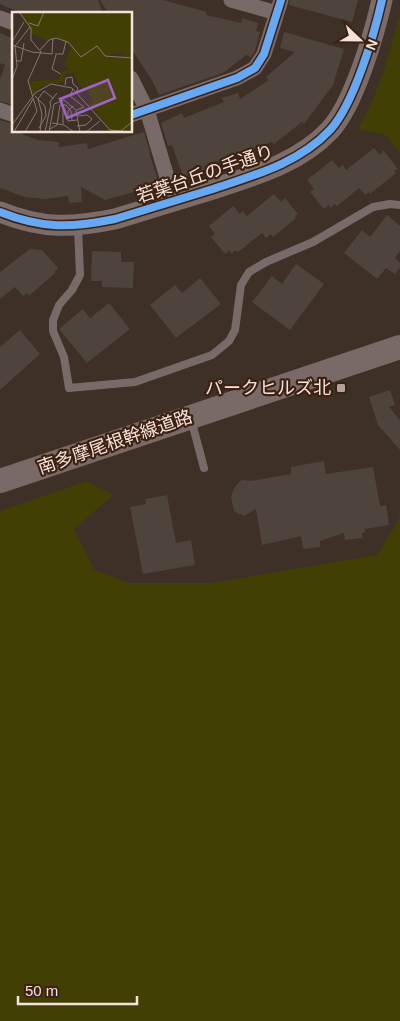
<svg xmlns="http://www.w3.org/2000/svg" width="400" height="1021" font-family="Helvetica,'Noto Sans JP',sans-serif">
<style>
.green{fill:#423f05}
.building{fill:#4f443b}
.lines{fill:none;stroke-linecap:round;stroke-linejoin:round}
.lane{stroke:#786a69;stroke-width:8}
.street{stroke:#786a69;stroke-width:15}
.secondary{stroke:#7b6c6a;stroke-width:21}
.primary{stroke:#7a6a67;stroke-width:24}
.cycleway-casing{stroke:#3d2213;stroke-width:11}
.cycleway{stroke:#66a8f1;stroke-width:8}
.poi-dot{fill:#b5a39b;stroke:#3d2213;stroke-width:2}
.labels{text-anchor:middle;stroke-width:4.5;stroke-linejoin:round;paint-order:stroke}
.street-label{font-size:18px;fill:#f5e2d9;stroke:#3d2213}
.poi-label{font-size:18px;fill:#f5e2d9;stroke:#3d2213;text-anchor:end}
.inset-road{fill:none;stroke:#87776e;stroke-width:1}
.view{fill:#a063c7;fill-opacity:0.15;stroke:#a063c7;stroke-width:2.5}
.inset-edge{fill:none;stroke:#f5e2d9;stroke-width:2.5}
</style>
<rect width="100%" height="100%" fill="#3e2f27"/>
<path class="green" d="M 400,14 L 400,152 L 399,152 L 386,135 L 358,129 C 379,94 389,53 400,14 Z
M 87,481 L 113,495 L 74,529 L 94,570 L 129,583 L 212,583 L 377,555 L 399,520 L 400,504 L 400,1021 L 0,1021 L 0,511 Z"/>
<path class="building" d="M 0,0 L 98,0 L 103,14 L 24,14 L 0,4 Z
M 100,0 L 163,0 L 207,12 L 206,15 L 241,23 L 242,18 L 258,23 L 256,31 L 260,32 L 255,51 L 251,57 L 246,55 L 223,73 L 159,95 L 153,82 L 131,48 L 131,14 L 109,14 Z
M 290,0 L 358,0 L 352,22 L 289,5 Z
M 284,32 L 344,49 L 333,85 L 304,124 L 302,122 L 274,144 L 272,142 L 204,166 L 206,171 L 184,179 L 172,145 L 168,146 L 161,123 L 182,113 L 184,118 L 224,102 L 222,98 L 238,93 L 240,99 L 269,80 L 266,77 L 295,52 L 280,48 Z
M 0,33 L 14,39 L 14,105 L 0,101 L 0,79 L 5,65 L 0,63 Z
M 0,120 L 14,124 L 14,131 L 38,140 L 59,142 L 59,147 L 87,143 L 88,149 L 144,132 L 150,152 L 149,153 L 158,180 L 154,182 L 155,186 L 105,200 L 81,187 L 82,202 L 69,203 L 68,196 L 45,199 L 25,197 L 0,188 Z
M 374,148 L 380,155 L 383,150 L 398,169 L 394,171 L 396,173 L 370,194 L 369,192 L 365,195 L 359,188 L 337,206 L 335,204 L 330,208 L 329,205 L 324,209 L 310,192 L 314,189 L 307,180 L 332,160 L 339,168 L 343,165 L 346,170 Z
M 274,194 L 281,202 L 285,198 L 298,214 L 295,216 L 296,218 L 273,237 L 271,234 L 266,238 L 262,233 L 238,252 L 236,250 L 231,254 L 230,250 L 225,254 L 211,237 L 215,234 L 209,226 L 233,206 L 240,214 L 243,211 L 247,216 Z
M 387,215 L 400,226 L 400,251 L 395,258 L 400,263 L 400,268 L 395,274 L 386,268 L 377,279 L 344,253 L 362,230 L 370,237 Z
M 30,249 L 42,250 L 58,268 L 54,272 L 55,273 L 29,296 L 27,293 L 23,296 L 15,287 L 0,299 L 0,272 Z
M 92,251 L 121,252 L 121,262 L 134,262 L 133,288 L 102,287 L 102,281 L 91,281 Z
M 296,264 L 324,284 L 290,330 L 252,302 L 272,276 L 282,284 Z
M 200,278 L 221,304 L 176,338 L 150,305 L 175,285 L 182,293 Z
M 109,303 L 130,329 L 87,363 L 59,329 L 83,309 L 90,318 Z
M 20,330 L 40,354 L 0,390 L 0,347 Z
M 390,390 L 395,405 L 389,407 L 400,420 L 400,450 L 378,425 L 369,397 Z
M 324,461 L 326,474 L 373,467 L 380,506 L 386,505 L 389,525 L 365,529 L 365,532 L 362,533 L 362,538 L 345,540 L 344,533 L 320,541 L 320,547 L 303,549 L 301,536 L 262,545 L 256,509 L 244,516 L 234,511 L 231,497 L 234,488 L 240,481 L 244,480 L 251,481 L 291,474 L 291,467 Z
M 167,495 L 176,543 L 191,540 L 195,565 L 143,574 L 130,507 L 146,504 L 145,499 Z"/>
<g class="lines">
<path class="lane" d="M 78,227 L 80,275 L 72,290 L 59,305 L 53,320 L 53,331 L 64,357 L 69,388 L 135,382 L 212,355 L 229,341 L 235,330 L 241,285 L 249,272 L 266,262 L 313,242 L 373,207 L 390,204 L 400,205
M 191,419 L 204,468"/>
<path class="street" d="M 231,0 L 277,13
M 0,18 L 14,23
M 131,78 L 147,110 L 174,201
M 0,110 L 14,115
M 131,115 L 237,78 L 255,68 L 264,54 L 281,0"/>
<path class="secondary" d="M 0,212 C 42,229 71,228 115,219 C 148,209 181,199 213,189 C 255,175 299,163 330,130 C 354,104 374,35 382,0"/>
<path class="primary" d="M 0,481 L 400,347"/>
<g class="cycleway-casing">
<path id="cycleway" d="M 131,115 L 237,78 L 255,68 L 264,54 L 281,0
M 0,212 C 42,229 71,228 115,219 C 148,209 181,199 213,189 C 255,175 299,163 330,130 C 354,104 374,35 382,0"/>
</g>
<use href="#cycleway" class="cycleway"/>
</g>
<rect class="poi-dot" x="336" y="383" width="10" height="10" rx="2.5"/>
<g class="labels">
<g class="street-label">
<text transform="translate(205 174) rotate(-19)" y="6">若葉台丘の手通り</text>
<text transform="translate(115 442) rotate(-19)" y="6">南多摩尾根幹線道路</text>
</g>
<g class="poi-label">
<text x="331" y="394">パークヒルズ北</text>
</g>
</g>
<g transform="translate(12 12)">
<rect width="120" height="120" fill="#3e2f27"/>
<path d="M 7,0 L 120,0 L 120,46 L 112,44 L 110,40 L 93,44 L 120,47 L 120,114 L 115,120 L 94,120 L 96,115 L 76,91 L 80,91 L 79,85 L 74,78 L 70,78 L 62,61 L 53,61 L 52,70 L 31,73 L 19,83 L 17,69 L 46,68 L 51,59 L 58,58 L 52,52 L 60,34 L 44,25 L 34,28 L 19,21 Z" fill="#423f05"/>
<path class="inset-road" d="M 7,0 L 19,16 L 19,28 L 29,40 L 16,69 L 25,99 L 13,120M 17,11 L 26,14 L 32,0M 0,30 L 12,10M 0,33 L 20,40 L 40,42 L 41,26M 28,38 L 37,28 L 44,26 L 56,30 L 69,45 L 85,34 L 93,44 L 120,46M 43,42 L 51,42 L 54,29M 44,43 L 40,57 L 49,62M 5,49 L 9,49 L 12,31M 0,68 L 5,54 L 3,34 L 18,15M 53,73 L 54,66 L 60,65 L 61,72 L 66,76 L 64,81M 61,77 L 58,84 L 72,95 L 65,98M 23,84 L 33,94 L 34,104 L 27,116M 51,93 L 51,112M 61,94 L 56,99 L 56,109 L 65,108M 39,96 L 38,90 L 45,81M 65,104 L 75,103 L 80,107 L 74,113 L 65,114M 40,111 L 52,113 L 62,120M 0,113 L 23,81 L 39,72 L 60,76 L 98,118 L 109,119 L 120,110M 38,117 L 45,113 L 48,93 L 54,93 L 59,99 L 60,108M 2,120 L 21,87M 28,120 L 30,102 L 26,87 L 32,79 L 41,86M 33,120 L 38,96M 37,120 L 42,92 L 52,88 L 64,98 L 68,120M 74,120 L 88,109"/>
<path class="view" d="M 96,68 L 103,86 L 55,106 L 48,87 Z"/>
<rect width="120" height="120" class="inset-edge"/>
</g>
<g transform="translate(360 40) rotate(112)" stroke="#3d2213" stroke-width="4" paint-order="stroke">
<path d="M0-4L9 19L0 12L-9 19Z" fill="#f5e2d9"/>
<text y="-8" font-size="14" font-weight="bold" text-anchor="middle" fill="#f5e2d9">N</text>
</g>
<path d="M18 996v8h119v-8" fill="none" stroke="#f5e2d9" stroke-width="2.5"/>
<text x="25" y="996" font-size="15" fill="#f5e2d9" stroke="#3d2213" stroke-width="4" paint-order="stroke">50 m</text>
</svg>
